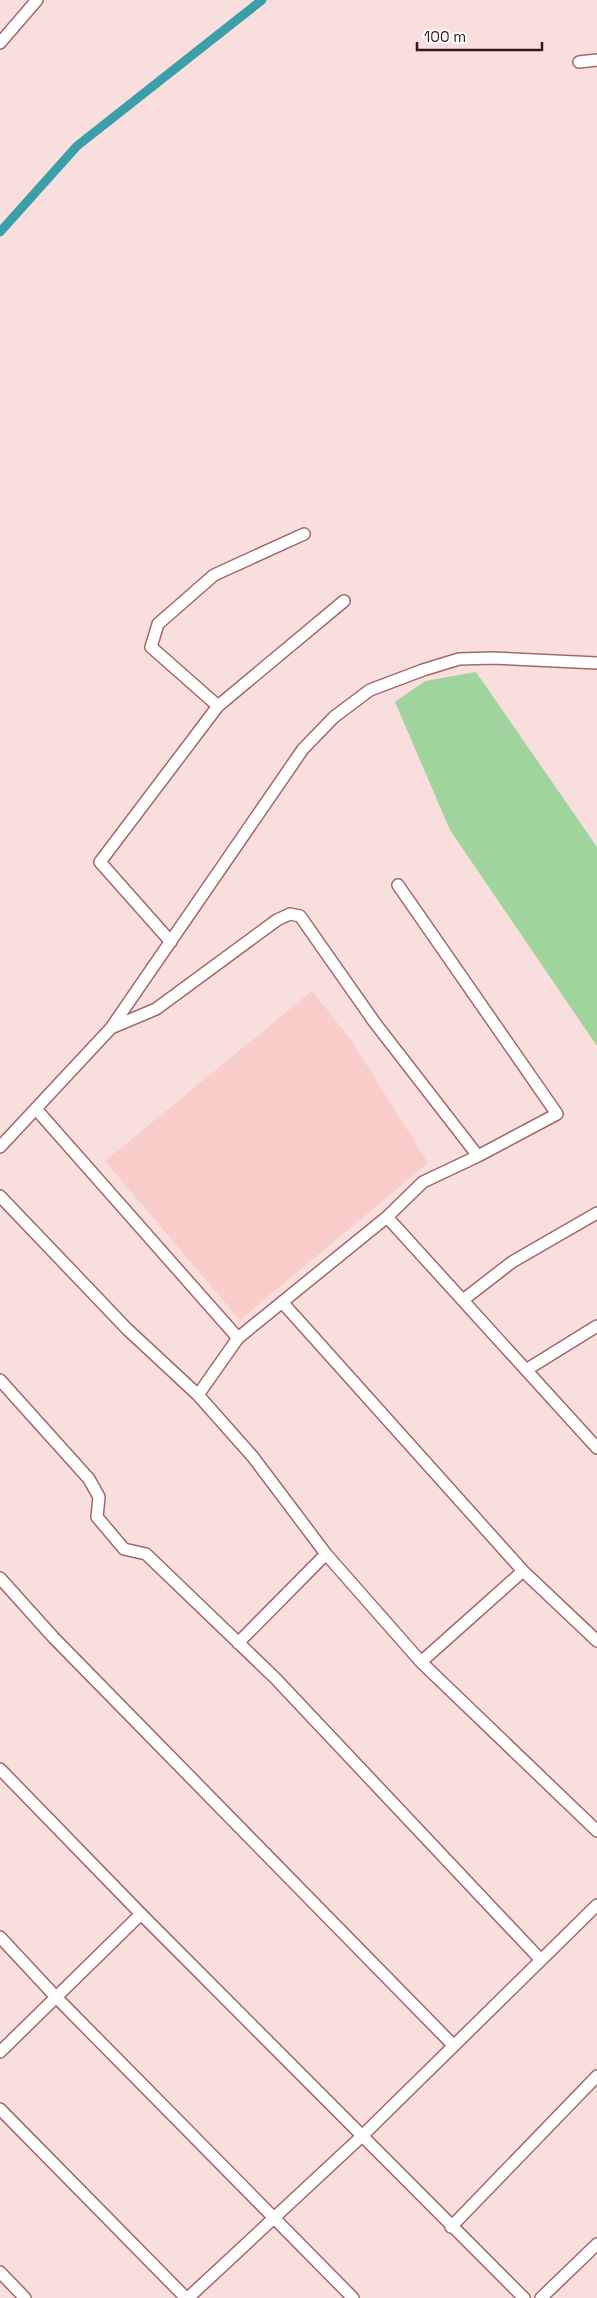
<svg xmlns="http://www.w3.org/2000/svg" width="597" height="2298" font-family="'Space Grotesk',sans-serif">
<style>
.built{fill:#f9cdc9}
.green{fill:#a0d49d}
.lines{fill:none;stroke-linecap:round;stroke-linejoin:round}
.canal{stroke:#3a9fa8;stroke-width:9}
.minor-casing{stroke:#a26966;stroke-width:14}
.minor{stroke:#fff;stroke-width:11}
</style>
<rect width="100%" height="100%" fill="#f8dedc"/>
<path class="built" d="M 312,991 L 351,1040 L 428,1163 L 240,1320 L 105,1161 Z"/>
<path class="green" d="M 476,672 L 597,847 L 597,1046 L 450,830 L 395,702 L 425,681 Z"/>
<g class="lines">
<path class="canal" d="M 0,232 L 77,146 L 262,0"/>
<g class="minor-casing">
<path id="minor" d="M 0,43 L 37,0
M 579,62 L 597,60
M 218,706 L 151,647 L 158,624 L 214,575 L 304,534
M 171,942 L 100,862 L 218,706 L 344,601
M 111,1028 L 156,1009 L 277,920 L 290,914 L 300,916 L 375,1023 L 478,1156
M 36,1109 L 238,1338
M 0,1147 L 111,1028 L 303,749 L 334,717 L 370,690 L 423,670 L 459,659 L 492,658 L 597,663
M 0,1196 L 127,1329 L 198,1395 L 253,1457 L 326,1554 L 421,1662 L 597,1831
M 387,1217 L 597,1448
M 463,1300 L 512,1262 L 597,1213
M 282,1302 L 523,1571 L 597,1641
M 526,1370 L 597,1326
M 0,1380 L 89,1479 L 99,1497 L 97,1517 L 124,1549 L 146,1554 L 275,1678 L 540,1959
M 198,1395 L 238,1338 L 387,1217 L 423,1182 L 478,1156 L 557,1114 L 398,885
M 0,1578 L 53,1637 L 453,2045
M 238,1643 L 326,1554
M 421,1662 L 523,1571
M 0,1769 L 141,1914 L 524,2298
M 0,1937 L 56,1997 L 353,2298
M 0,2052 L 141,1914
M 0,2109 L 186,2298
M 451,2227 L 597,2076
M 0,2272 L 25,2298
M 188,2298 L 362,2136 L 597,1905
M 541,2298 L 597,2244"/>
</g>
<use href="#minor" class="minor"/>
</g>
<path d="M417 42v8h125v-8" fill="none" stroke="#2f1917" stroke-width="2.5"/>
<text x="424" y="42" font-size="15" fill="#2f1917" stroke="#ffffff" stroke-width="4" paint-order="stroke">100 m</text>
</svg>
